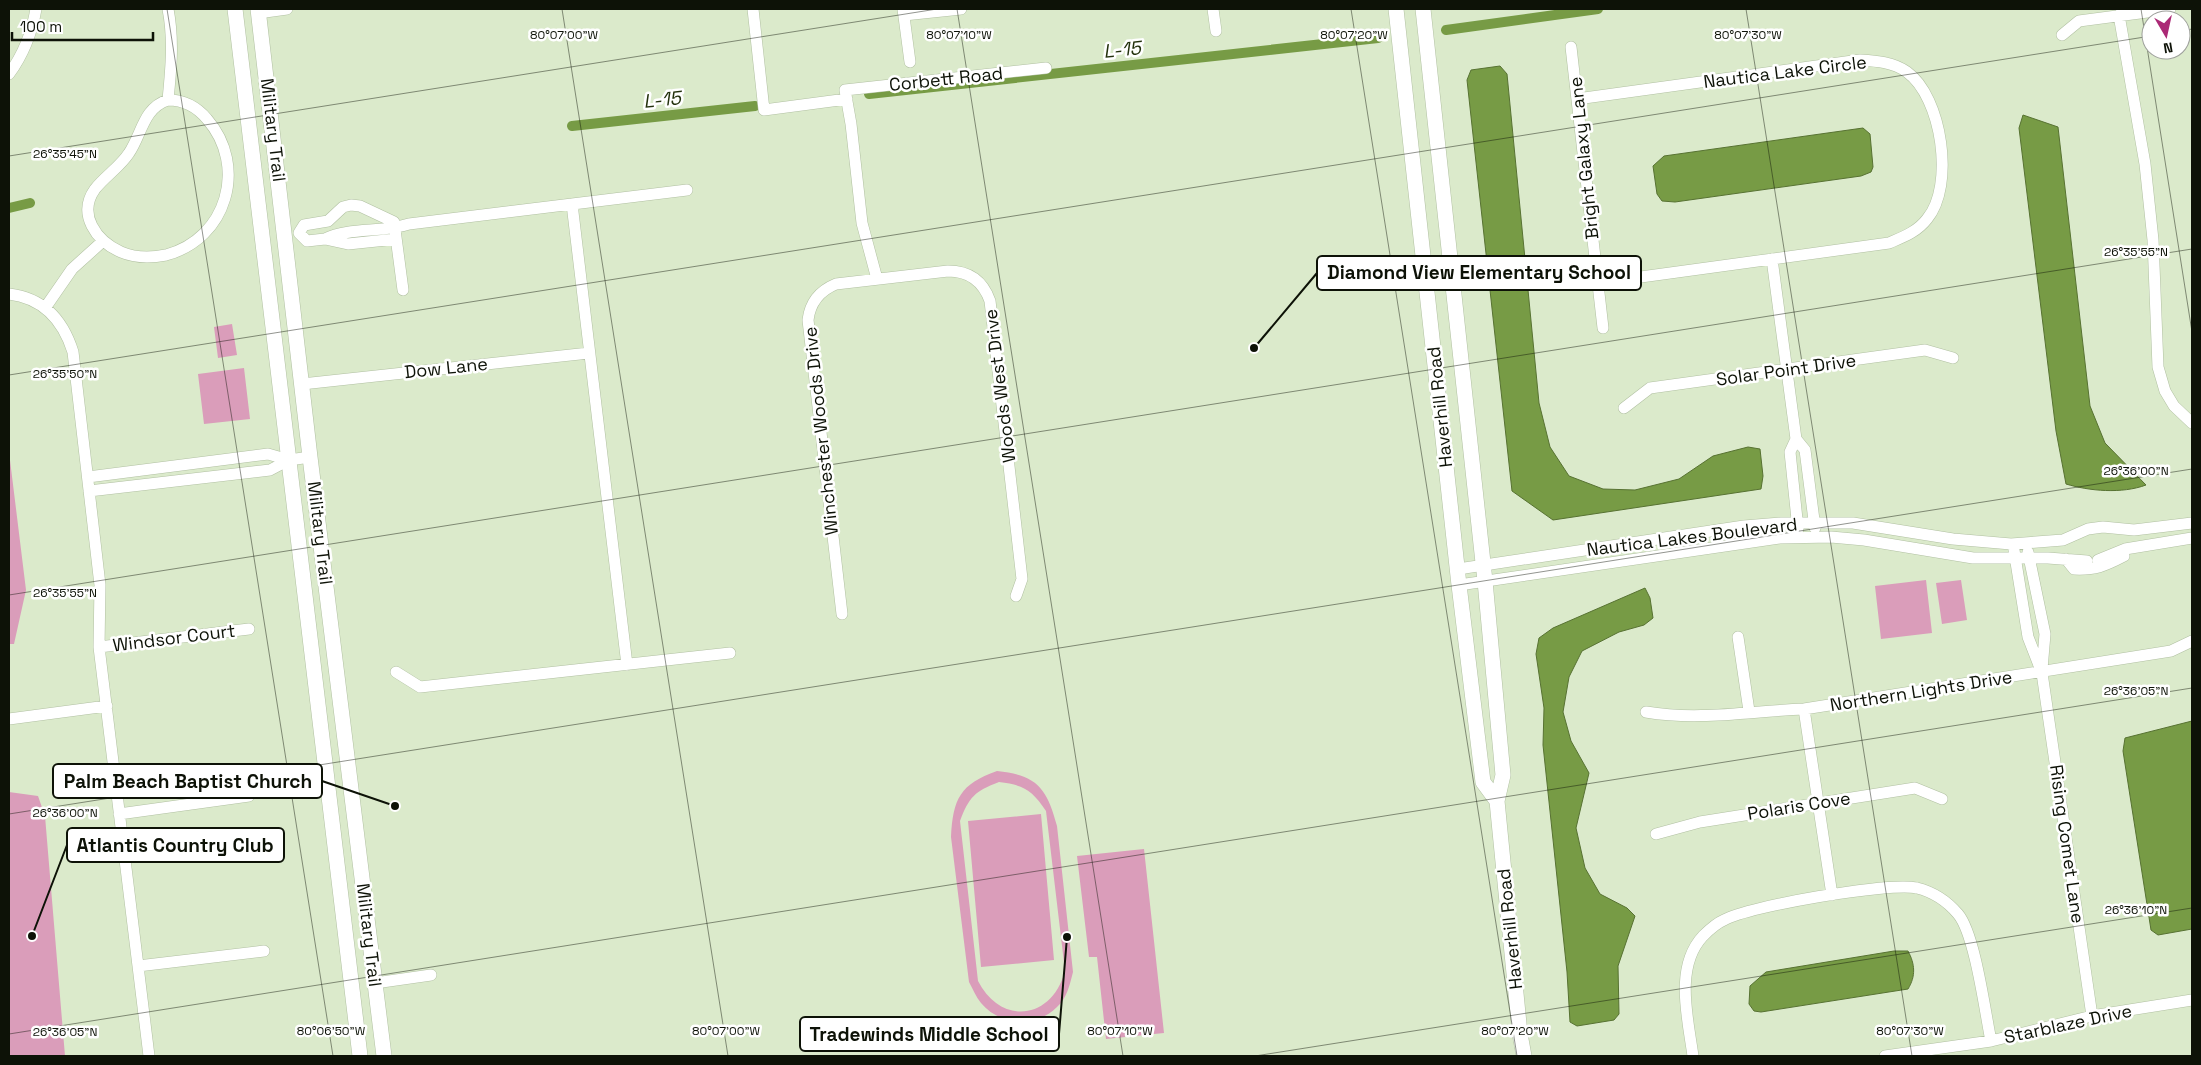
<svg xmlns="http://www.w3.org/2000/svg" width="2201" height="1065" font-family="'Space Grotesk',sans-serif">
<style>
.green{fill:#da9dba;fill-rule:evenodd}
.water{fill:#779b45;stroke:#577232}
.lines{fill:none;stroke-linecap:round;stroke-linejoin:round}
.canal{stroke:#779b45;stroke-width:10}
.street-casing{stroke:#b1c0a2;stroke-width:12}
.secondary-casing{stroke:#b1c0a2;stroke-width:16}
.street{stroke:#fff;stroke-width:11}
.secondary{stroke:#fff;stroke-width:15}
.ticks{fill:none;stroke:#0d1207;stroke-width:1;stroke-opacity:0.45}
.labels{text-anchor:middle;stroke-width:5;stroke-linejoin:round;paint-order:stroke}
.street-label{font-size:18px;fill:#0d1207;stroke:#fff}
.water-label{font-size:19px;font-style:italic;fill:#23310d;stroke:#fff}
.ticks-label{font-size:12px;text-anchor:middle;fill:#0d1207;stroke:#fff;stroke-width:5;stroke-linejoin:round;paint-order:stroke}
.leader{fill:none;stroke:#0d1207;stroke-width:2}
.callout-dot{fill:#0d1207;stroke:#fff;stroke-width:2}
.callout{fill:#fff;stroke:#0d1207;stroke-width:2}
.callout-label{font-size:19px;text-anchor:middle;font-weight:bold;fill:#0d1207}
</style>
<rect width="100%" height="100%" fill="#dbeacb"/>
<path class="green" d="M 232,324 L 237,355 L 218,358 L 214,327 Z
M 244,368 L 250,419 L 204,424 L 198,374 Z
M 9,452 L 26,590 L 14,644 L 9,644 Z
M 1926,580 L 1932,633 L 1881,639 L 1875,586 Z
M 1961,580 L 1967,620 L 1942,624 L 1936,583 Z
M 997,771 C 1037,775 1047,788 1057,826 L 1073,972 C 1070,984 1067,998 1057,1007 C 1036,1028 1000,1026 981,1003 C 976,997 973,989 969,982 L 951,837 C 953,799 960,784 997,771 ZM 999,782 C 1024,785 1032,790 1046,811 L 1065,971 C 1052,1020 1001,1026 978,981 L 960,821 C 969,797 975,791 999,782 Z
M 9,792 L 38,796 L 45,816 L 65,1056 L 9,1056 Z
M 1041,814 L 1054,960 L 981,967 L 968,821 Z
M 1144,849 L 1164,1033 L 1106,1039 L 1097,957 L 1089,957 L 1077,856 Z"/>
<path class="water" d="M 1500,66 L 1507,74 L 1539,403 L 1550,447 L 1569,476 L 1603,489 L 1635,490 L 1679,479 L 1713,456 L 1748,447 L 1760,449 L 1763,476 L 1761,489 L 1553,520 L 1512,491 L 1467,80 L 1471,70 Z
M 2023,115 L 2058,127 L 2090,406 L 2105,443 L 2146,485 C 2122,494 2089,491 2066,484 L 2056,431 L 2019,128 Z
M 1863,128 L 1870,134 L 1873,167 L 1871,172 L 1861,176 L 1675,202 L 1662,201 L 1657,194 L 1653,166 L 1664,156 Z
M 1645,588 L 1650,598 L 1653,618 L 1644,625 L 1619,632 L 1582,651 L 1569,677 L 1563,712 L 1571,741 L 1589,773 L 1576,828 L 1585,868 L 1600,894 L 1627,908 L 1635,916 L 1618,966 L 1619,1014 L 1614,1020 L 1577,1026 L 1570,1022 L 1567,972 L 1543,745 L 1544,708 L 1536,654 L 1539,638 L 1553,628 Z
M 2192,721 L 2192,929 L 2158,935 L 2151,930 L 2123,751 L 2125,738 Z
M 1894,951 L 1908,951 C 1915,964 1916,976 1908,989 L 1761,1012 L 1754,1011 L 1749,1004 L 1750,986 L 1766,972 Z"/>
<g class="lines">
<path class="canal" d="M 1446,30 L 1598,9
M 869,94 L 1378,38
M 572,126 L 755,106
M 9,208 L 30,203"/>
<g class="street-casing">
<path id="street" d="M 753,9 L 764,110 L 847,99
M 903,9 L 910,62
M 1213,9 L 1216,31
M 258,13 L 287,9
M 904,15 L 961,9
M 2119,15 L 2145,164 L 2153,240 L 2158,367 L 2165,391 L 2174,406 L 2192,423
M 2062,35 L 2079,21 L 2170,9
M 1571,47 L 1603,328
M 9,74 C 23,55 32,32 36,9
M 1577,99 L 1860,60 C 1876,61 1893,62 1907,72 C 1942,97 1955,186 1927,219 C 1917,232 1903,237 1889,243 L 1597,283
M 168,100 C 184,100 197,107 207,119 C 248,166 227,239 166,255 C 151,258 135,258 121,252 C 96,241 77,214 95,189 C 105,176 120,167 129,153 C 142,134 143,108 168,100 Z
M 168,100 C 171,69 174,40 168,9
M 572,204 L 627,665
M 299,233 L 304,225 L 328,221 L 343,207 L 351,205 L 360,206 L 394,222 L 403,290
M 299,233 L 307,241 L 325,239 L 348,244 L 396,239
M 325,239 C 350,227 382,233 409,224 L 687,190
M 1772,259 L 1796,439 L 1790,452 L 1798,529
M 877,279 L 862,223 L 851,124 L 845,90 L 1046,68
M 9,294 C 43,298 63,320 73,352 L 100,585 L 99,647 L 149,1056
M 45,308 L 72,269 L 103,241
M 302,384 L 589,353
M 1624,408 L 1650,388 L 1925,350 L 1953,358
M 1796,439 L 1805,450 L 1815,528
M 88,477 L 268,454 L 289,460
M 89,491 L 270,470 L 289,460 L 310,457
M 2014,550 L 2028,637 L 2042,673 L 2092,1016
M 2028,552 L 2045,634 L 2042,669
M 2066,559 L 2074,569 C 2095,570 2105,566 2124,556
M 2098,560 L 2125,549 L 2192,538
M 1458,569 L 1744,526 L 1781,523 L 1853,523 L 1953,539 L 2011,544 L 2063,540 L 2088,529 L 2103,527 L 2134,530 L 2192,523
M 1459,585 L 1780,538 L 1831,537 L 1864,540 L 1973,558 L 2048,558 L 2087,561
M 842,614 L 808,320 C 810,303 819,291 836,284 L 948,271 C 969,271 983,281 990,301 L 1022,579 L 1016,596
M 1738,637 L 1749,711
M 99,647 L 249,629
M 396,672 L 420,687 L 730,653
M 1804,709 L 1832,895
M 1646,712 C 1699,721 1751,711 1804,709 L 2171,651 L 2192,641
M 9,719 L 107,706
M 119,814 L 249,796
M 1656,834 L 1700,822 L 1915,788 L 1942,799
M 138,966 L 264,951
M 375,983 L 431,975
M 1693,1056 C 1688,1019 1674,967 1703,936 C 1708,931 1717,923 1724,920 C 1749,906 1889,882 1917,888 C 1933,892 1947,901 1958,914 C 1975,934 1985,1012 1991,1041
M 1885,1056 L 1991,1041 L 2092,1016 L 2192,1000"/>
</g>
<g class="secondary-casing">
<path id="secondary" d="M 235,9 L 360,1056
M 258,9 L 310,457 L 384,1056
M 1396,9 L 1459,585 L 1483,782 L 1497,801
M 1423,9 L 1485,581 L 1503,775 L 1497,801 L 1520,1034 L 1524,1056"/>
</g>
<use href="#street" class="street"/>
<use href="#secondary" class="secondary"/>
</g>
<path class="ticks" d="M 167,9 L 333,1056M 562,9 L 728,1056M 957,9 L 1123,1056M 1351,9 L 1517,1056M 1746,9 L 1912,1056M 2141,9 L 2192,332M 2181,31 L 2192,29M 9,156 L 937,9M 9,375 L 2151,36M 9,595 L 2192,249M 9,814 L 2192,469M 9,1034 L 2192,688M 1255,1056 L 2192,908"/>
<g class="labels">
<g class="street-label">
<text transform="translate(1785 72) rotate(-7)" y="6">Nautica Lake Circle</text>
<text transform="translate(946 79) rotate(-6)" y="6">Corbett Road</text>
<text transform="translate(273 130) rotate(83)" y="6">Military Trail</text>
<text transform="translate(1584 158) rotate(-96)" y="6">Bright Galaxy Lane</text>
<text transform="translate(446 368) rotate(-6)" y="6">Dow Lane</text>
<text transform="translate(1786 370) rotate(-8)" y="6">Solar Point Drive</text>
<text transform="translate(1000 386) rotate(-97)" y="6">Woods West Drive</text>
<text transform="translate(1440 407) rotate(-96)" y="6">Haverhill Road</text>
<text transform="translate(821 431) rotate(-96)" y="6">Winchester Woods Drive</text>
<text transform="translate(320 533) rotate(83)" y="6">Military Trail</text>
<text transform="translate(1692 537) rotate(-7)" y="6">Nautica Lakes Boulevard</text>
<text transform="translate(174 638) rotate(-7)" y="6">Windsor Court</text>
<text transform="translate(1921 691) rotate(-9)" y="6">Northern Lights Drive</text>
<text transform="translate(1799 806) rotate(-9)" y="6">Polaris Cove</text>
<text transform="translate(2067 844) rotate(82)" y="6">Rising Comet Lane</text>
<text transform="translate(1510 929) rotate(-96)" y="6">Haverhill Road</text>
<text transform="translate(369 935) rotate(83)" y="6">Military Trail</text>
<text transform="translate(2068 1024) rotate(-12)" y="6">Starblaze Drive</text>
</g>
<g class="water-label">
<text transform="translate(1122 49) rotate(-6)" y="7">L-15</text>
<text transform="translate(662 99) rotate(-6)" y="7">L-15</text>
</g>
</g>
<g class="ticks-label">
<text x="564" y="39">80°07'00"W</text>
<text x="959" y="39">80°07'10"W</text>
<text x="1354" y="39">80°07'20"W</text>
<text x="1748" y="39">80°07'30"W</text>
<text x="65" y="158">26°35'45"N</text>
<text x="2136" y="256">26°35'55"N</text>
<text x="65" y="378">26°35'50"N</text>
<text x="2136" y="475">26°36'00"N</text>
<text x="65" y="597">26°35'55"N</text>
<text x="2136" y="695">26°36'05"N</text>
<text x="65" y="817">26°36'00"N</text>
<text x="2136" y="914">26°36'10"N</text>
<text x="331" y="1035">80°06'50"W</text>
<text x="726" y="1035">80°07'00"W</text>
<text x="1120" y="1035">80°07'10"W</text>
<text x="1515" y="1035">80°07'20"W</text>
<text x="1910" y="1035">80°07'30"W</text>
<text x="65" y="1036">26°36'05"N</text>
</g>
<path class="leader" d="M1254 348L1317 273M395 806L322 781M32 936L67 845M1067 937L1059 1034"/>
<g class="callout-dot">
<circle cx="1254" cy="348" r="5"/>
<circle cx="395" cy="806" r="5"/>
<circle cx="32" cy="936" r="5"/>
<circle cx="1067" cy="937" r="5"/>
</g>
<g class="callout">
<rect x="1317" y="256" width="324" height="34" rx="5"/>
<rect x="53" y="764" width="269" height="34" rx="5"/>
<rect x="67" y="828" width="217" height="34" rx="5"/>
<rect x="800" y="1017" width="259" height="34" rx="5"/>
</g>
<g class="callout-label">
<text x="1479" y="279">Diamond View Elementary School</text>
<text x="188" y="788">Palm Beach Baptist Church</text>
<text x="175" y="852">Atlantis Country Club</text>
<text x="929" y="1041">Tradewinds Middle School</text>
</g>
<rect width="2201" height="1065" fill="none" stroke="#0d1207" stroke-width="20"/>
<g transform="translate(2166 35) rotate(171)"><circle r="24" fill="#ffffff" stroke="#9ea09c"/>
<path d="M0-4L9 19L0 12L-9 19Z" fill="#ab2976"/>
<text y="-8" font-size="14" font-weight="bold" text-anchor="middle" fill="#0d1207">N</text>
</g>
<path d="M12 32v8h141v-8" fill="none" stroke="#0d1207" stroke-width="2.5"/>
<text x="20" y="32" font-size="15" fill="#0d1207" stroke="#ffffff" stroke-width="4" paint-order="stroke">100 m</text>
</svg>
